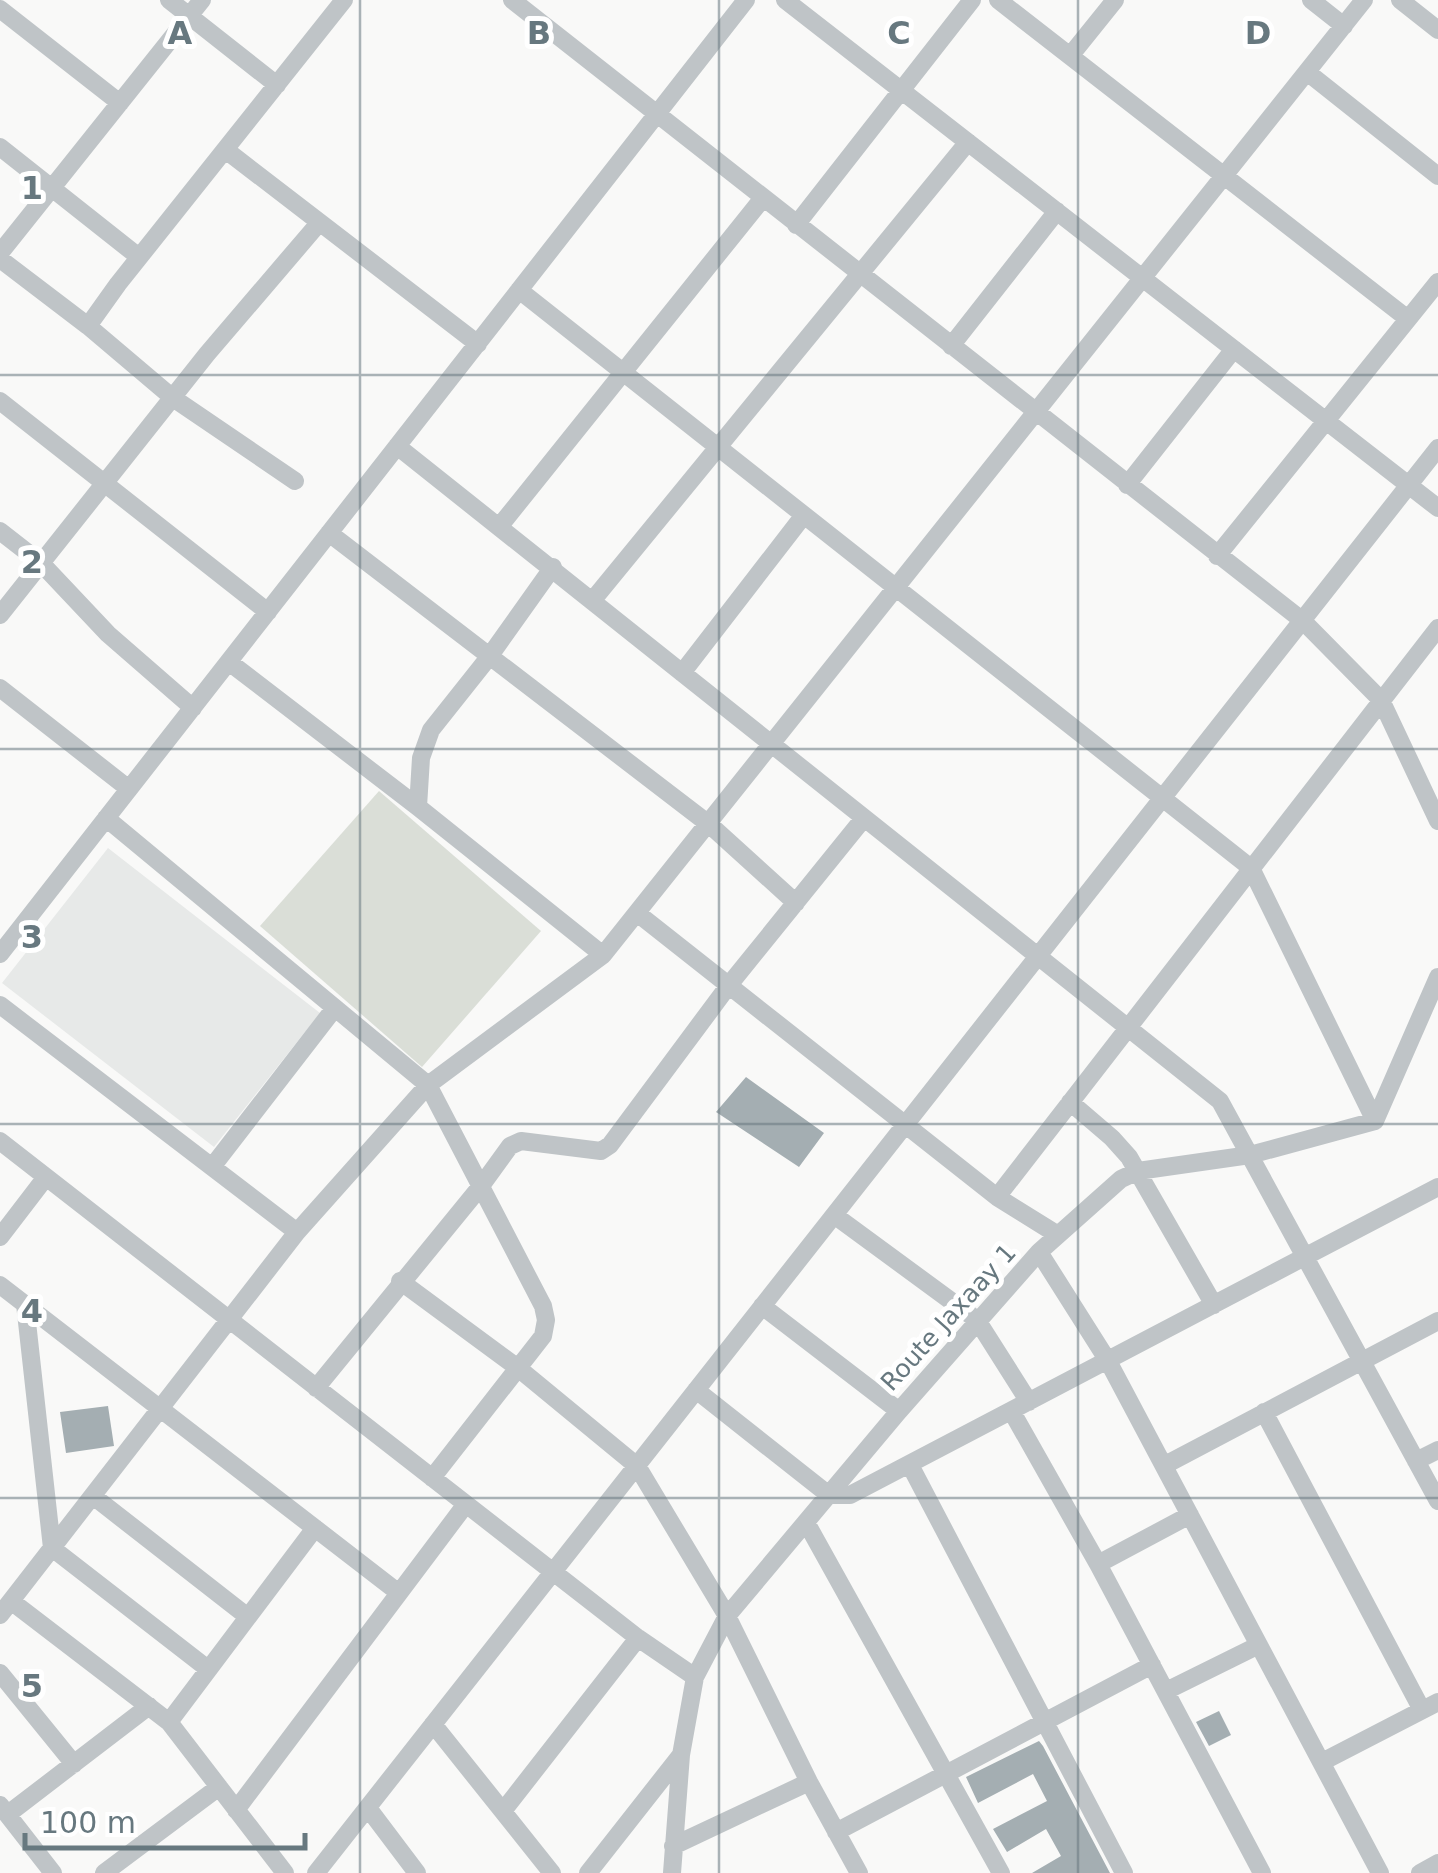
<svg xmlns="http://www.w3.org/2000/svg" width="1438" height="1873" font-family="'DejaVu Sans',sans-serif">
<style>
.built{fill:#e7e9e8}
.green{fill:#daded7}
.building{fill:#a4aeb2}
.lines{fill:none;stroke-linecap:round;stroke-linejoin:round}
.minor{stroke:#bfc4c7;stroke-width:18}
.grid{fill:none;stroke:#67787f;stroke-width:2.5;stroke-opacity:0.55}
.labels{text-anchor:middle;stroke-width:10;stroke-linejoin:round;paint-order:stroke}
.street-label{font-size:25px;fill:#67787f;stroke:#fff}
.grid-label{font-size:32px;text-anchor:middle;font-weight:bold;fill:#67787f;stroke:#fff;stroke-width:10;stroke-linejoin:round;paint-order:stroke}
</style>
<rect width="100%" height="100%" fill="#f9f9f8"/>
<path class="built" d="M 108,848 L 320,1013 L 214,1147 L 2,983 Z"/>
<path class="green" d="M 379,791 L 541,931 L 422,1067 L 260,926 Z"/>
<path class="building" d="M 746,1077 L 824,1133 L 799,1167 L 716,1112 Z
M 108,1406 L 114,1446 L 66,1453 L 60,1412 Z
M 1219,1711 L 1231,1735 L 1209,1746 L 1196,1722 Z
M 1039,1741 L 1043,1746 L 1110,1873 L 1032,1873 L 1061,1856 L 1046,1829 L 1007,1852 L 993,1829 L 1047,1801 L 1033,1774 L 978,1803 L 966,1777 Z"/>
<g class="lines">
<path class="minor" d="M 169,0 L 277,85
M 512,0 L 1303,621 L 1381,700 L 1438,821
M 785,0 L 1438,508
M 998,0 L 1408,319
M 1311,0 L 1344,26
M 1400,0 L 1438,30
M 0,9 L 120,103
M 1070,56 L 1115,0
M 1307,72 L 1438,176
M 0,147 L 139,257
M 227,151 L 478,344
M 796,225 L 972,0
M 0,253 L 202,0
M 0,259 L 88,326 L 173,398 L 295,481
M 519,290 L 1251,868 L 1375,1121
M 88,326 L 118,284 L 344,0
M 951,346 L 1057,211
M 0,401 L 268,612
M 397,446 L 1220,1101 L 1438,1501
M 1127,485 L 1234,349
M 499,527 L 763,198
M 0,531 L 41,563 L 108,634 L 193,708
M 329,533 L 710,825 L 796,903
M 1217,556 L 1438,282
M 592,601 L 968,142
M 0,615 L 207,354 L 319,223
M 229,662 L 418,807 L 603,955
M 682,673 L 804,515
M 0,688 L 129,789
M 418,807 L 421,758 L 431,730 L 489,657 L 553,567
M 106,818 L 428,1085 L 543,1306 L 546,1320 L 543,1336 L 432,1478
M 637,913 L 997,1197 L 1058,1235
M 0,954 L 746,0
M 0,1005 L 297,1232
M 1070,1102 L 1112,1138 L 1129,1157 L 1214,1305
M 1375,1121 L 1438,977
M 0,1141 L 638,1638 L 695,1677
M 212,1167 L 334,1009
M 997,1197 L 1438,628
M 834,1215 L 977,1320 L 1029,1402
M 0,1237 L 46,1177
M 1039,1252 L 1108,1361 L 1380,1873
M 400,1281 L 518,1368 L 637,1466 L 727,1616 L 809,1782 L 859,1873
M 0,1285 L 399,1593
M 25,1304 L 52,1548 L 208,1669
M 762,1306 L 899,1411
M 316,1388 L 481,1186 L 510,1146 L 521,1141 L 601,1151 L 610,1145 L 729,985 L 864,818
M 696,1390 L 829,1495 L 850,1495 L 1438,1187
M 1012,1412 L 1098,1564 L 1262,1873
M 1264,1412 L 1422,1710
M 1416,1461 L 1438,1450
M 910,1465 L 1124,1873
M 1165,1465 L 1438,1321
M 93,1496 L 248,1617
M 807,1524 L 1001,1873
M 1098,1564 L 1190,1515
M 11,1601 L 169,1722 L 285,1873
M 0,1615 L 297,1232 L 428,1085 L 603,955 L 1364,0
M 0,1673 L 74,1764
M 1166,1691 L 1259,1645
M 169,1722 L 315,1528
M 433,1724 L 552,1873
M 1322,1762 L 1438,1702
M 0,1805 L 53,1873
M 368,1808 L 417,1873
M 236,1810 L 466,1504
M 503,1811 L 638,1638
M 8,1814 L 149,1706
M 836,1832 L 1152,1665
M 673,1846 L 809,1782
M 104,1873 L 219,1787
M 316,1873 L 1438,448
M 588,1873 L 680,1756
M 672,1873 L 681,1755 L 695,1677 L 727,1616 L 899,1411 L 1039,1252 L 1121,1179 L 1138,1171 L 1250,1155 L 1375,1121
M 1420,1873 L 1438,1863"/>
</g>
<path class="grid" d="M 360,0 L 360,1873M 719,0 L 719,1873M 1078,0 L 1078,1873M 0,375 L 1438,375M 0,749 L 1438,749M 0,1124 L 1438,1124M 0,1498 L 1438,1498"/>
<g class="labels">
<g class="street-label">
<text transform="translate(948 1317) rotate(-48)" y="9">Route Jaxaay 1</text>
</g>
</g>
<g class="grid-label">
<text x="180" y="44">A</text>
<text x="539" y="44">B</text>
<text x="899" y="44">C</text>
<text x="1258" y="44">D</text>
<text x="32" y="199">1</text>
<text x="32" y="573">2</text>
<text x="32" y="948">3</text>
<text x="32" y="1322">4</text>
<text x="32" y="1697">5</text>
</g>
<path d="M25 1833v15h280v-15" fill="none" stroke="#67787f" stroke-width="5"/>
<text x="40" y="1833" font-size="30" fill="#67787f" stroke="#ffffff" stroke-width="8" paint-order="stroke">100 m</text>
</svg>
